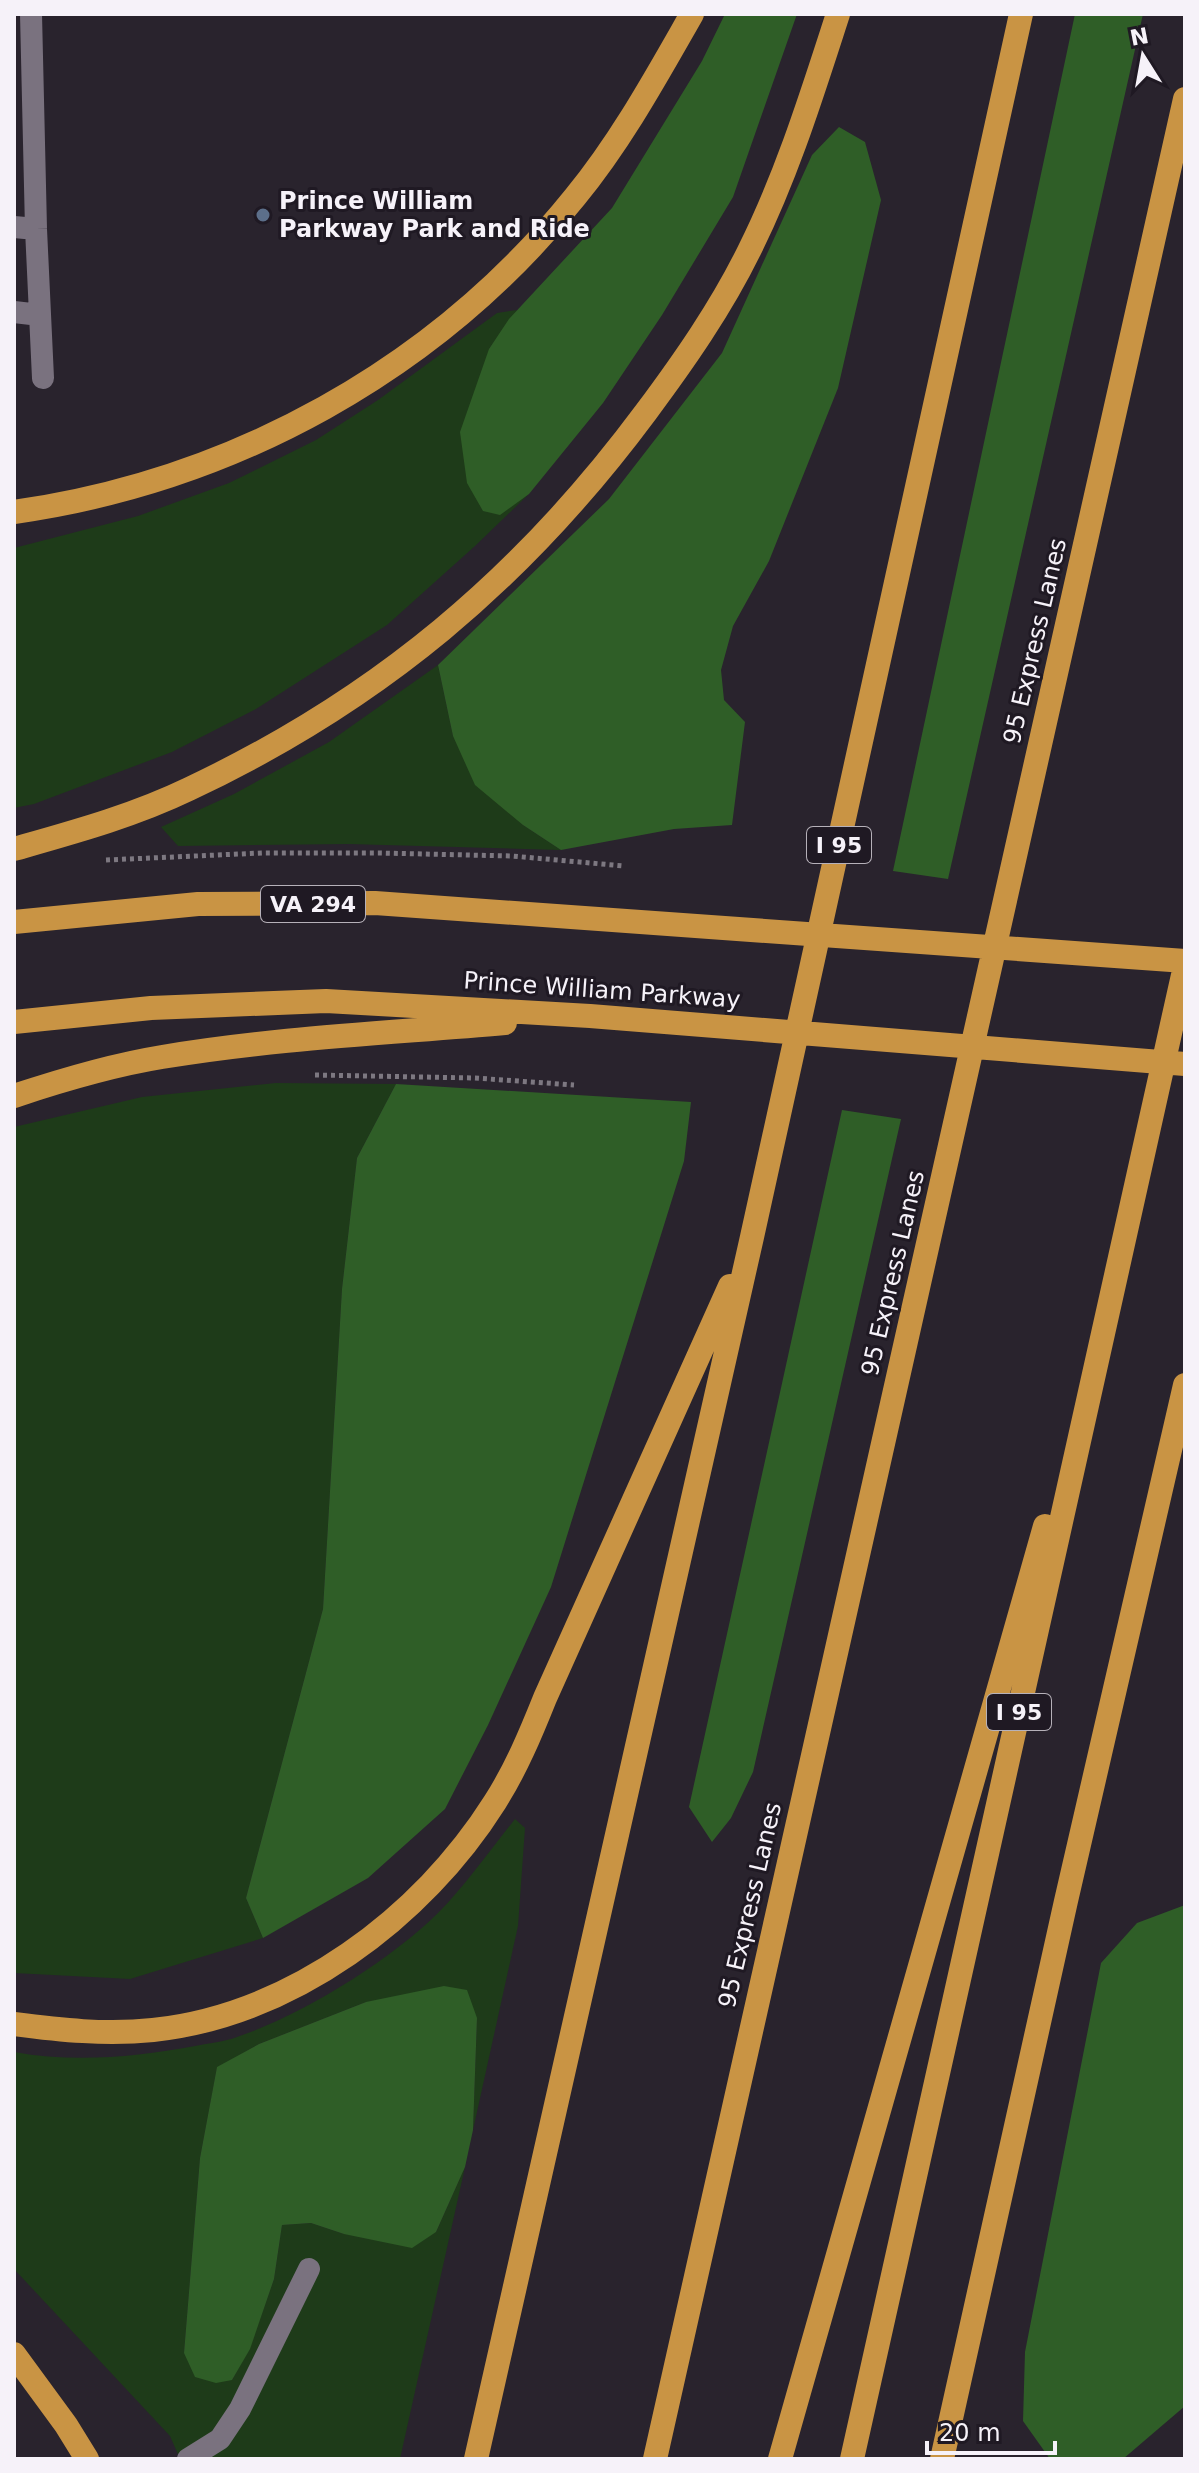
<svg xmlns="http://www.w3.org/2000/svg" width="1199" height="2473" font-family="'DejaVu Sans',sans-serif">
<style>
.green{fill:#1e3b19}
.forest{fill:#2f5e27}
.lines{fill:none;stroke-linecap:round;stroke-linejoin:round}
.path{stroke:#7d7881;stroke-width:5;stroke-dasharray:4 4;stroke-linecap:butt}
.lane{stroke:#7a727f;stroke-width:22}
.highway{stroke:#c99444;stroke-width:24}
.service-dot{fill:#5c6f8a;stroke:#1f1923;stroke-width:3}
.labels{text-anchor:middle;stroke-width:6;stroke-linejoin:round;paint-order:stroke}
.shield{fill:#1f1923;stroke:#b6b1b9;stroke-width:2}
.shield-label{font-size:22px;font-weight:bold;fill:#f6f2f9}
.poi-label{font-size:24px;font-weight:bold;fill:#f6f2f9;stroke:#1f1923;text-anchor:start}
.street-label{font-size:24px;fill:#f6f2f9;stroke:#1f1923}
</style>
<rect width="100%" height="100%" fill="#29232d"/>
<path class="green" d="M 517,310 L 489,349 L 500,514 L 529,494 L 475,546 L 387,625 L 256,709 L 172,752 L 34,804 L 14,808 L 14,548 L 138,516 L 229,483 L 316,440 L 378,400 L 497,313 Z
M 438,665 L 453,736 L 523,825 L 561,850 L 349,844 L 178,846 L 161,827 L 234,794 L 329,742 Z
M 276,1083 L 396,1084 L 357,1158 L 342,1289 L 323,1609 L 246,1898 L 263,1938 L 130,1979 L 14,1973 L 14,1127 L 142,1097 Z
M 515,1819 L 525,1828 L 518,1926 L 473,2130 L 477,2018 L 366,2002 L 259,2044 L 217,2068 L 200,2158 L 184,2353 L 232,2380 L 249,2349 L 274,2279 L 282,2225 L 311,2223 L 344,2234 L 436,2232 L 465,2167 L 400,2459 L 180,2459 L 170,2436 L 14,2269 L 14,2052 C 75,2063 135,2057 195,2046 C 209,2043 224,2042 237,2037 C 302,2015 388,1962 438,1913 C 464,1887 491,1849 515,1819 Z"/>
<path class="forest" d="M 725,14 L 797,14 L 733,197 L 662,315 L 603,403 L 529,494 L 500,515 L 483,511 L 467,483 L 460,432 L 489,349 L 509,319 L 612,208 L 702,61 Z
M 1075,14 L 1143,14 L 948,879 L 893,871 Z
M 839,127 L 865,142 L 881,200 L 838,388 L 769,561 L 733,626 L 721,670 L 724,700 L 745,722 L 732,825 L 674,829 L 561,850 L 523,825 L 475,785 L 453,736 L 438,665 L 609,499 L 722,353 L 812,155 Z
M 396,1084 L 691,1102 L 684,1161 L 551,1587 L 488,1725 L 445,1809 L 368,1878 L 263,1938 L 246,1898 L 323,1609 L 342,1289 L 357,1158 Z
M 842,1110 L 901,1119 L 753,1772 L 731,1818 L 712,1842 L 689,1807 Z
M 1185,1905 L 1185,2406 L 1123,2459 L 1050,2459 L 1023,2421 L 1025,2352 L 1101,1963 L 1137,1923 Z
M 444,1986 L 467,1990 L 477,2018 L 473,2130 L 465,2167 L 436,2232 L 412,2248 L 344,2234 L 311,2223 L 282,2225 L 274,2279 L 250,2349 L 232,2380 L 216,2383 L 195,2377 L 184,2353 L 200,2158 L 217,2067 L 259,2044 L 366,2002 Z"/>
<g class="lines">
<path class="path" d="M 106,860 L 262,853 L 380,853 L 512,856 L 624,866
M 315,1075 L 475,1078 L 574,1085"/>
<path class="lane" d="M 31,14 L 36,229 L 43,378
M 14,227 L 36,229
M 14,312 L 40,315
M 188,2459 L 220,2439 L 240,2409 L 309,2269"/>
<path class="highway" d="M 14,512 C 233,481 436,370 575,197 C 621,141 656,77 692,14
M 14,849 C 74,832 133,816 189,789 C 378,700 522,579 646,412 C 684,361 721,308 749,251 C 787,175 812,94 838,14
M 14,922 L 198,904 L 375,903 L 1185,961
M 14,1022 L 151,1008 L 326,1001 L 590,1016 L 1185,1064
M 14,1096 C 62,1080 113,1065 162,1057 C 275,1038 391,1033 505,1023
M 14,2024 C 60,2030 106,2035 153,2030 C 292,2015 422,1918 495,1802 C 516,1769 531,1733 545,1698 L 730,1286
M 14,2354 L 66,2425 L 87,2459
M 476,2459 L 752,1237 L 1021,14
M 655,2459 L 1185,99
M 780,2459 L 1045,1526
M 852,2459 L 1185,966
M 942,2459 L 1066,1901 L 1185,1385"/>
</g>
<circle class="service-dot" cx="263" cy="215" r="8"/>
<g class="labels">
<g class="shield">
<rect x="807" y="827" width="64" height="36" rx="6"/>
<rect x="261" y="886" width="104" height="36" rx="6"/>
<rect x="987" y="1694" width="64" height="36" rx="6"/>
</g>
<g class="shield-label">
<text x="839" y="853">I 95</text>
<text x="313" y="912">VA 294</text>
<text x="1019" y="1720">I 95</text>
</g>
<g class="poi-label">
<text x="279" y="209">Prince William<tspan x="279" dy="28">Parkway Park and Ride</tspan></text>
</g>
<g class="street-label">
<text transform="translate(1035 641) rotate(-77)" y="8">95 Express Lanes</text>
<text transform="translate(602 990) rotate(4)" y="8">Prince William Parkway</text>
<text transform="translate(893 1273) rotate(-77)" y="8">95 Express Lanes</text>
<text transform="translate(750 1905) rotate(-77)" y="8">95 Express Lanes</text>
</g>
</g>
<rect width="1199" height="2473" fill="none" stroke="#f6f2f9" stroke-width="32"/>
<g transform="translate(1143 56) rotate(349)" stroke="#1f1923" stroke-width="6" paint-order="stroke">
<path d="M0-6L14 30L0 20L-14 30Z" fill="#f6f2f9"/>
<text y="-12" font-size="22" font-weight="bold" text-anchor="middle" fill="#f6f2f9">N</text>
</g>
<path d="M927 2441v12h128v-12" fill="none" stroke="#f6f2f9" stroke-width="4"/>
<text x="939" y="2441" font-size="24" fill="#f6f2f9" stroke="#1f1923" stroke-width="6" paint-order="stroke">20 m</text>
</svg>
